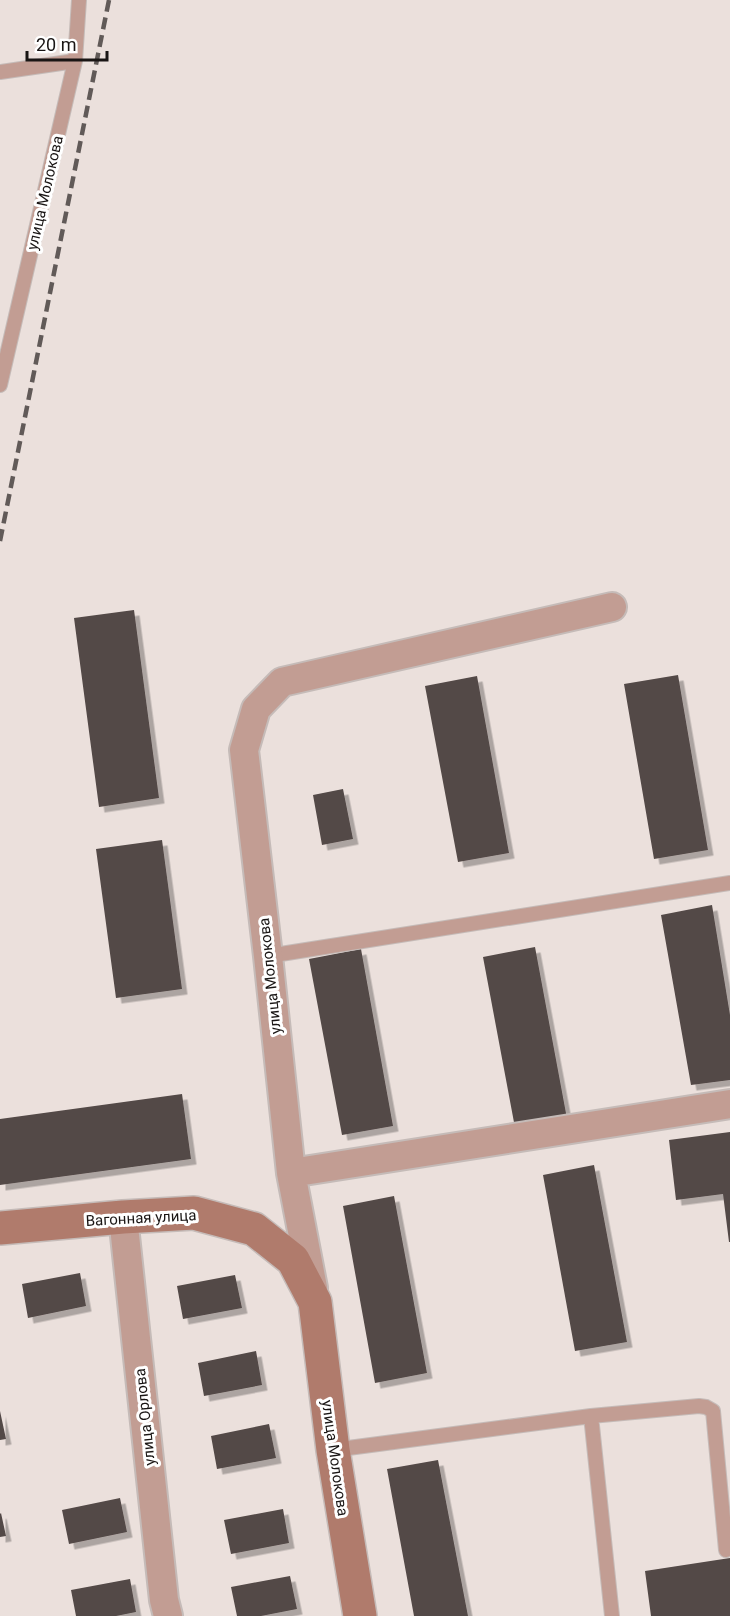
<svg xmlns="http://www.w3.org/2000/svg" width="730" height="1616" font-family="Roboto,sans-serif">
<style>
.building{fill:#534947;filter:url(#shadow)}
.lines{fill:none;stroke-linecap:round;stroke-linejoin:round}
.lane-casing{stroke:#c5bbb8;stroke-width:16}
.street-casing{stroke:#c5bbb8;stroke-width:32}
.secondary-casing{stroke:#c5bbb8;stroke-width:36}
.lane{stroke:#c29d93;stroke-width:14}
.street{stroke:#c29d93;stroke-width:28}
.secondary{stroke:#b07b6c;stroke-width:33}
.rail{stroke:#615a58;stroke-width:4.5;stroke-dasharray:12 6;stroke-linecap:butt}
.labels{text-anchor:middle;stroke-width:6;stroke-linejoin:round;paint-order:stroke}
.street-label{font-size:15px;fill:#191514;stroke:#fff}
</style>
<defs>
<filter id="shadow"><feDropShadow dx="5.5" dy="5.5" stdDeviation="0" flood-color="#0004"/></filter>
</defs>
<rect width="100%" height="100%" fill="#ebe0dc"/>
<path class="building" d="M 134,610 L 159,798 L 99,807 L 74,618 Z
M 678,675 L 708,850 L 654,859 L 624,684 Z
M 477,676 L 509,853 L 458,862 L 425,686 Z
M 343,789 L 353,839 L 322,845 L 313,795 Z
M 162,840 L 182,989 L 116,998 L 96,849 Z
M 712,905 L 730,1015 L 730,1080 L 691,1085 L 661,915 Z
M 535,947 L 568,1124 L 516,1133 L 483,957 Z
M 361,949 L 393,1126 L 342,1135 L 309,959 Z
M 182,1094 L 191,1159 L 0,1185 L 0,1119 Z
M 730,1132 L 730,1242 L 729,1242 L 723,1194 L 676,1200 L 669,1140 Z
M 594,1165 L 627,1342 L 575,1351 L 543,1175 Z
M 394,1196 L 427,1373 L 375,1383 L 343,1206 Z
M 80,1273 L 86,1306 L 28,1318 L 22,1284 Z
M 235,1275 L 242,1308 L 183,1319 L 177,1286 Z
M 256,1351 L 262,1385 L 204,1396 L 198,1363 Z
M 0,1411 L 6,1439 L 0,1440 Z
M 269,1424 L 276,1458 L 217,1469 L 211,1436 Z
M 438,1460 L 468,1616 L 414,1616 L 387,1469 Z
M 120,1498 L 127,1532 L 69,1544 L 62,1510 Z
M 283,1509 L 289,1543 L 231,1554 L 224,1520 Z
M 1,1513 L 6,1536 L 0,1537 L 0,1514 Z
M 730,1558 L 730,1616 L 651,1616 L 645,1571 Z
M 290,1576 L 297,1609 L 261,1616 L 237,1616 L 231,1587 Z
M 130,1579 L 136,1612 L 116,1616 L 76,1616 L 71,1590 Z"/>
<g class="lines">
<g class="lane-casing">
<path id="lane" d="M 0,72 L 75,61
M 0,385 L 75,61 L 79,0
M 268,956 L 730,883
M 591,1416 L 612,1616
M 333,1450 L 591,1416 L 699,1406 L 706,1407 L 713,1411 L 726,1550"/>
</g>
<g class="street-casing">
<path id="street" d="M 291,1173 L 730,1104
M 123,1217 L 164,1600 L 168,1616
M 313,1288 L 291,1173 L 268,956 L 244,750 L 256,709 L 282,682 L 612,607"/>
</g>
<g class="secondary-casing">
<path id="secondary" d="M 0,1228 L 123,1217 L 194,1213 L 254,1229 L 293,1260 L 315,1302 L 333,1450 L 360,1616"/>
</g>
<use href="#lane" class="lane"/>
<use href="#street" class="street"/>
<use href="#secondary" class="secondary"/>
<path class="rail" d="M 0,541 L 109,0"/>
</g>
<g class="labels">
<g class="street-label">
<text transform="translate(45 193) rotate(-77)" y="5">улица Молокова</text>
<text transform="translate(270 976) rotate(-96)" y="5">улица Молокова</text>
<text transform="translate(141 1218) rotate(-3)" y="5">Вагонная улица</text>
<text transform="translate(145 1417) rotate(-96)" y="5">улица Орлова</text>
<text transform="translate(335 1458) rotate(82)" y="5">улица Молокова</text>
</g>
</g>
<path d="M27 51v9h80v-9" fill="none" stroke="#191514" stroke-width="3"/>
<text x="36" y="51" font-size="18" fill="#191514" stroke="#ffffff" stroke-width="4.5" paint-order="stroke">20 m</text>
</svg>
